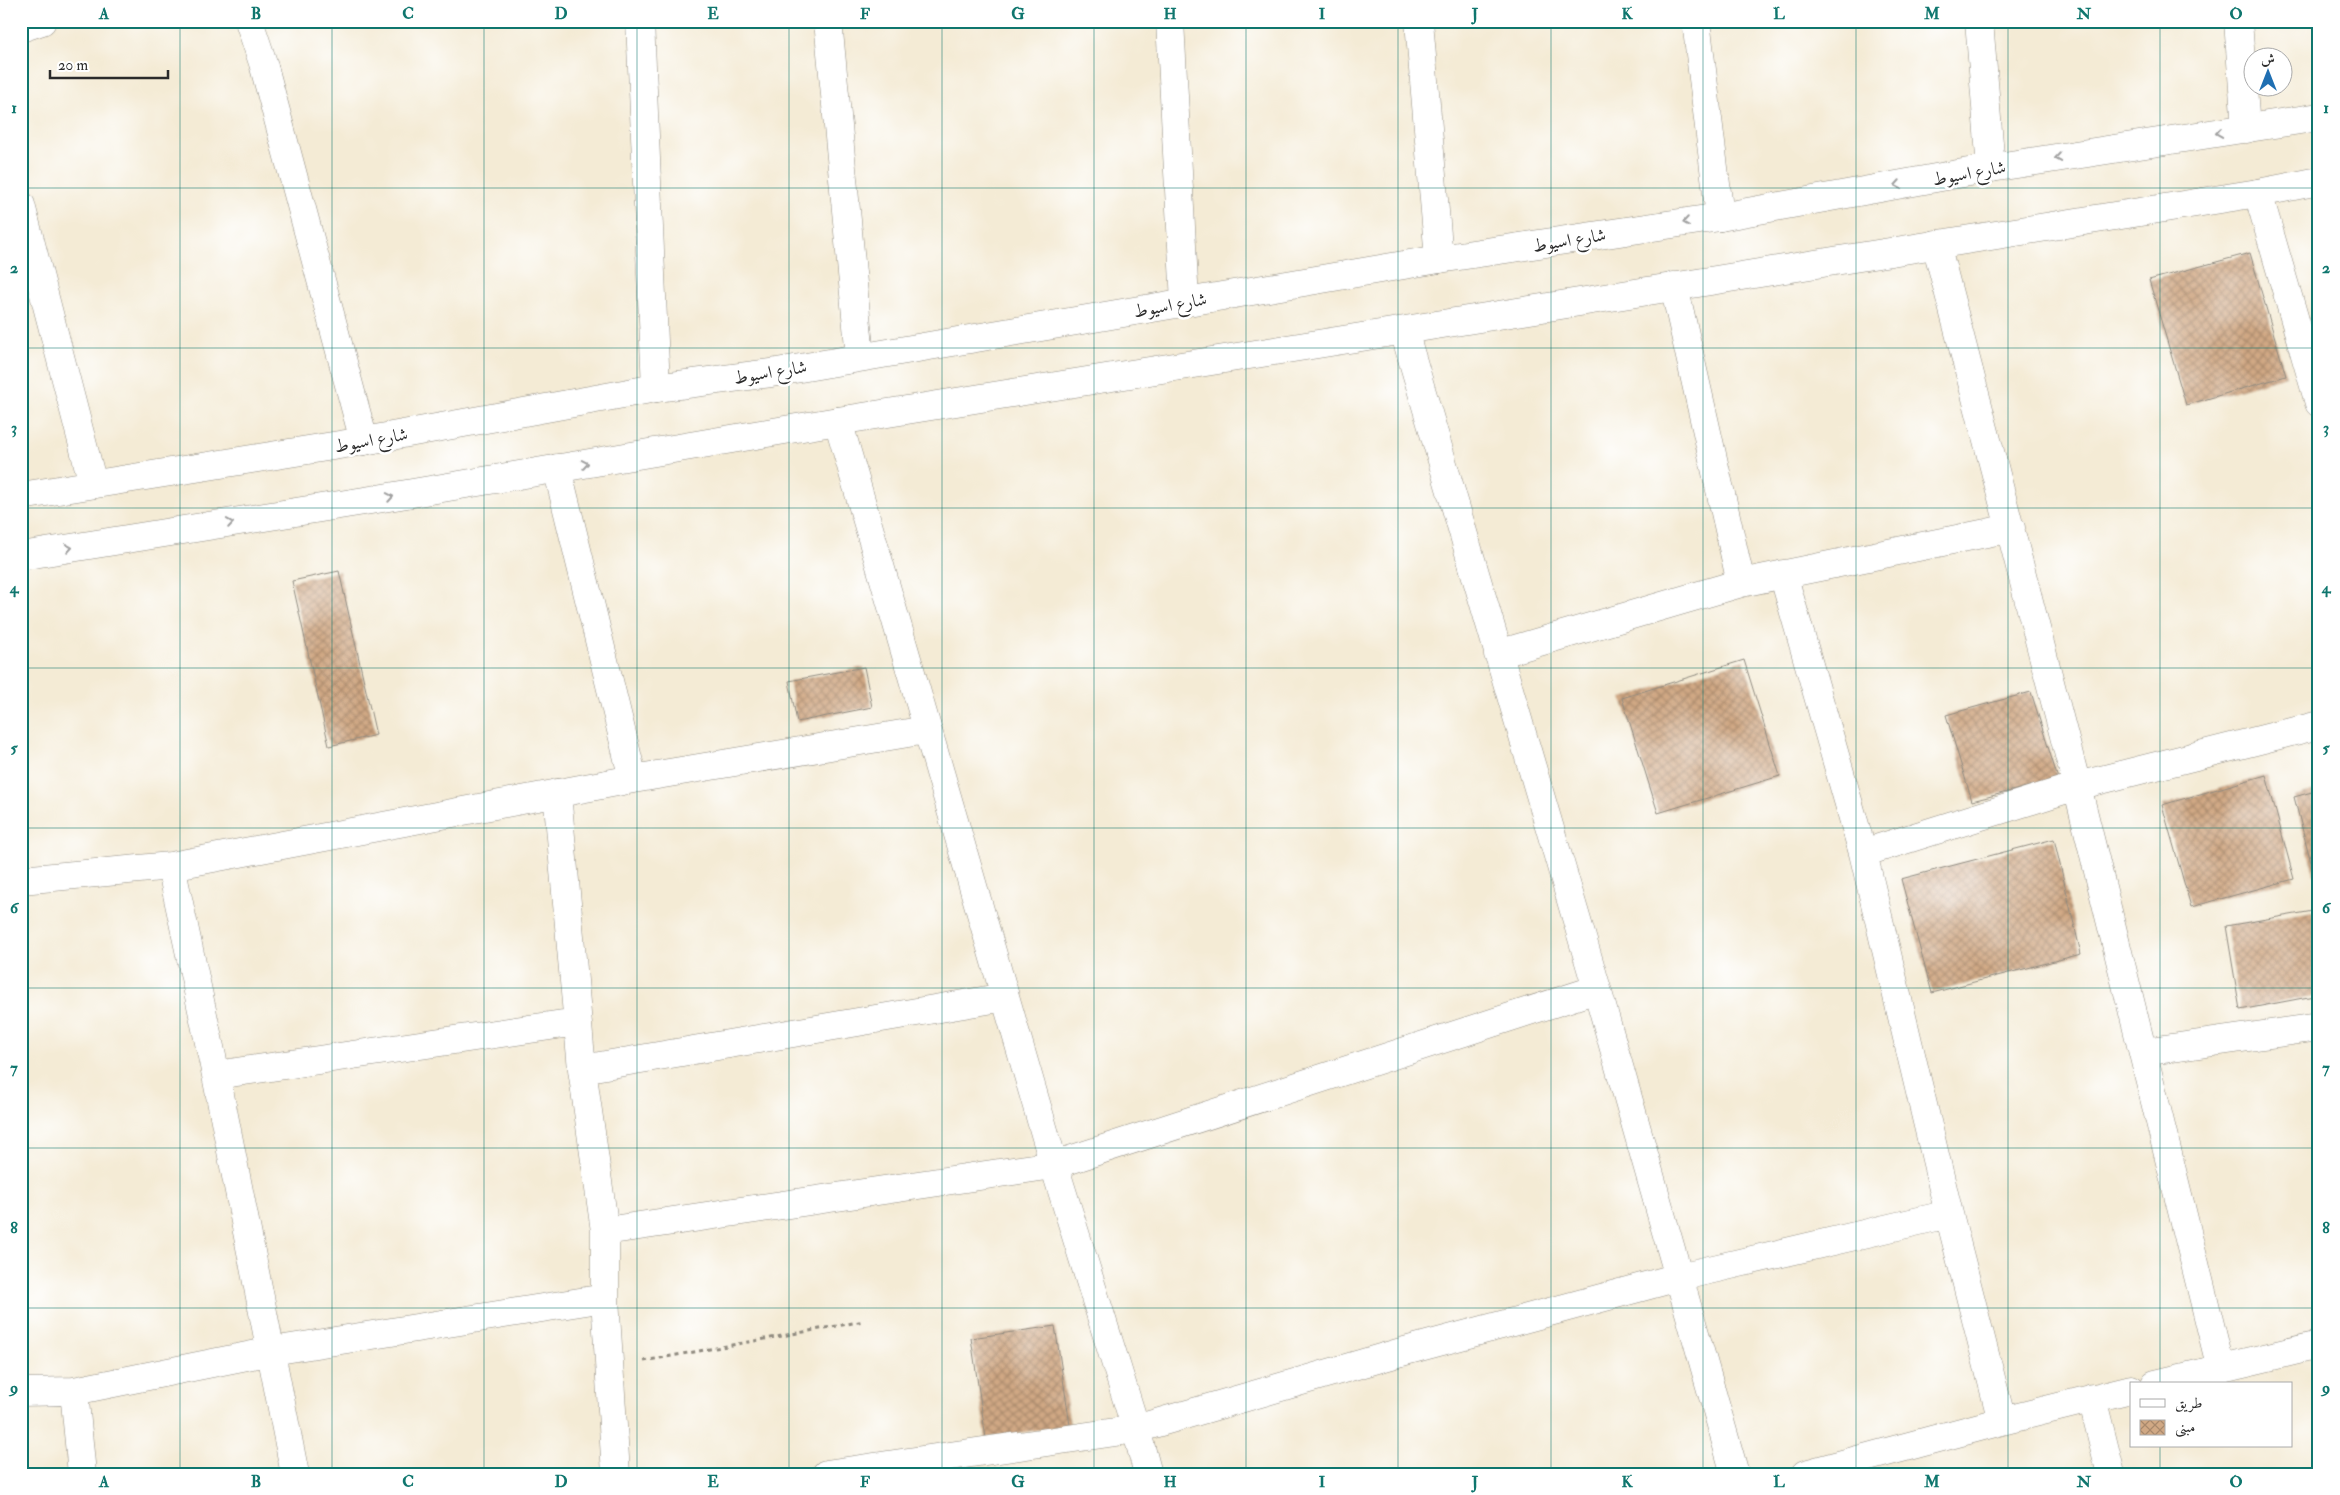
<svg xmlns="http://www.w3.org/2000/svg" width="2340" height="1495" font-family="'IM FELL Double Pica',Amiri,serif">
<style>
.building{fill:url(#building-cross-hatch)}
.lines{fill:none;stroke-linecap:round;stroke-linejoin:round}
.minor-casing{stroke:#908b80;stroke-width:29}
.tertiary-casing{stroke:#908b80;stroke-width:29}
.path{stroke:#908b80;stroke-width:3;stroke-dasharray:4 4;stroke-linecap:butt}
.minor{stroke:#fff;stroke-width:28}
.tertiary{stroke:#fff;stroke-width:28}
.oneway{stroke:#a0a0a0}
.grid{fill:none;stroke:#0f766e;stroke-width:1;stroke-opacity:0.55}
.labels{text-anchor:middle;stroke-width:5;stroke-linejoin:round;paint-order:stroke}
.street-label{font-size:18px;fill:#2b2b2b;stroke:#fff}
.neatline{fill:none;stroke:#0f766e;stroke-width:2}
.grid-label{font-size:16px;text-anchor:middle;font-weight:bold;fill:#0f766e}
</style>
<defs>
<pattern id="building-cross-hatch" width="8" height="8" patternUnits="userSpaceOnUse" patternTransform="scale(1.25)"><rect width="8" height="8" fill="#d0a884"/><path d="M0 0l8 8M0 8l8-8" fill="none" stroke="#a9896c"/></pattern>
</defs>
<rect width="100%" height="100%" fill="#fff"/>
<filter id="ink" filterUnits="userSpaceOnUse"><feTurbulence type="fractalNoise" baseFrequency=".02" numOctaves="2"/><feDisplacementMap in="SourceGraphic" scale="10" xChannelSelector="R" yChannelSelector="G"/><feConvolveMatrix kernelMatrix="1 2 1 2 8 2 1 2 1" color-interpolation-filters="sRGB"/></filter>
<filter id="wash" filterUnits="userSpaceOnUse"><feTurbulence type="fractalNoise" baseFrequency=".0096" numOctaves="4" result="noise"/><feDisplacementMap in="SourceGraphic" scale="20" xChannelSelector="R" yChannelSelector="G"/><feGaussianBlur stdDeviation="1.12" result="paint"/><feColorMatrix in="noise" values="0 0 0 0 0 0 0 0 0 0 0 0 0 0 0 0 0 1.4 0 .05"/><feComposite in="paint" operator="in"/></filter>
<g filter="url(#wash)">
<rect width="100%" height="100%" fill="#f4ebd5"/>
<g id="blocks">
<path class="building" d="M 2250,253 L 2286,376 L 2186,405 L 2149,280 Z
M 339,571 L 376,735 L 329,746 L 292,581 Z
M 1744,660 L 1780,776 L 1658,813 L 1622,698 Z
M 864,667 L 872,707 L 797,722 L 789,681 Z
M 2031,692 L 2058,779 L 1972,801 L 1946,715 Z
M 2266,775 L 2294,879 L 2191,907 L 2162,805 Z
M 2319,790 L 2319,877 L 2315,878 L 2294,797 Z
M 2054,839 L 2081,954 L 1932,993 L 1901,879 Z
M 2313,911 L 2319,948 L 2319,995 L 2240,1010 L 2226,926 Z
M 1055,1326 L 1070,1425 L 986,1438 L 971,1338 Z"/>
</g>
</g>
<g filter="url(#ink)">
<use href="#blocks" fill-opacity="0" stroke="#908b80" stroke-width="1"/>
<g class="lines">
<g class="minor-casing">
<path id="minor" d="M 249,21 L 263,63 L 364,441
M 640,21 L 656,388
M 828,21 L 860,357
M 1170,21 L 1185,302
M 1419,21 L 1439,259
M 1696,21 L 1720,217
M 1979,21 L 1991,168
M 2238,21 L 2246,129
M 21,28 L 42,21
M 2258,193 L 2319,403
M 21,205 L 93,484
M 1936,244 L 2077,786 L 2221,1369
M 1674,286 L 1741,583
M 1404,331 L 1597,989 L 1735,1474
M 838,421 L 1054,1165 L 1136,1429 L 1148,1474
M 557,468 L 633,779
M 1783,574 L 1863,853 L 1949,1214 L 2002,1421
M 1498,654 L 1741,583 L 2011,528
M 557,793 L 582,1069 L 605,1231 L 605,1298 L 616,1474
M 1863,853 L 2077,786 L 2319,725
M 171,866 L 216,1075 L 295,1474
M 21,880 L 171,866 L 633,779 L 926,730
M 2143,1052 L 2319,1027
M 582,1069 L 1005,997
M 216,1075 L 577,1022
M 605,1231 L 1054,1165 L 1597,989
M 2155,1384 L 2319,1345
M 74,1391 L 82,1474
M 21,1392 L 74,1391 L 272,1351 L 605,1298
M 2092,1398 L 2111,1474
M 826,1474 L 1136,1429 L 1405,1351 L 1679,1277 L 1949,1214
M 1805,1474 L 2002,1421 L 2131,1389"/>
</g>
<g class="tertiary-casing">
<path id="tertiary" d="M 21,496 L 364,441 L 656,388 L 771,373 L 1439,259 L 1720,217 L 1991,168 L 2319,117
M 21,556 L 377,499 L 838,421 L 2258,193 L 2319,181"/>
</g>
<path class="path" d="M 644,1361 L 864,1321"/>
<use href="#minor" class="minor"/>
<use href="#tertiary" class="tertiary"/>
</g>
<defs><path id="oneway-chevron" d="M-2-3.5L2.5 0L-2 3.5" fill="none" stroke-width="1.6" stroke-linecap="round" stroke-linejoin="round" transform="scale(1.25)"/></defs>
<g class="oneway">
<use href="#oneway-chevron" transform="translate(2219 133) rotate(171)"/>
<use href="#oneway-chevron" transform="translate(2058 158) rotate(171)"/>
<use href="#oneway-chevron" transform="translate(1898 185) rotate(170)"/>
<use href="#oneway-chevron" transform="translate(1686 222) rotate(171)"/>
<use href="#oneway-chevron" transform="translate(585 464) rotate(-10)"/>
<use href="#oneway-chevron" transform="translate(390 497) rotate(-10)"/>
<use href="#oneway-chevron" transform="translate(230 523) rotate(-9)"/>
<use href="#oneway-chevron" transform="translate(69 548) rotate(-9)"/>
</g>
</g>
<path class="grid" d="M 180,21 L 180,1474M 332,21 L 332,1474M 484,21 L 484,1474M 637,21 L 637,1474M 789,21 L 789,1474M 942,21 L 942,1474M 1094,21 L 1094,1474M 1246,21 L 1246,1474M 1398,21 L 1398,1474M 1551,21 L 1551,1474M 1703,21 L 1703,1474M 1856,21 L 1856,1474M 2008,21 L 2008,1474M 2160,21 L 2160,1384M 21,188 L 2319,188M 21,348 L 2319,348M 21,508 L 2319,508M 21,668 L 2319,668M 21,828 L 2319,828M 21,988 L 2319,988M 21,1148 L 2319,1148M 21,1308 L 2319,1308M 2160,1446 L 2160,1474"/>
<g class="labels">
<g class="street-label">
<text transform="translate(1969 173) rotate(-10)" y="6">شارع اسيوط</text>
<text transform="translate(1569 240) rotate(-9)" y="6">شارع اسيوط</text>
<text transform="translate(1170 305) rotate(-10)" y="6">شارع اسيوط</text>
<text transform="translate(770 372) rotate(-9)" y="6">شارع اسيوط</text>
<text transform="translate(371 440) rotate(-10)" y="6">شارع اسيوط</text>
</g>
</g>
<rect width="2340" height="1495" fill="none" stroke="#fff" stroke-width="55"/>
<rect x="2130" y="1382" width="162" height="65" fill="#ffffff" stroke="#aaaaaa"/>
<rect x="2140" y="1399" width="25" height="8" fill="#ffffff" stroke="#aaaaaa"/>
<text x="2175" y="1408" font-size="15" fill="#2b2b2b">طريق</text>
<rect x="2140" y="1420" width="25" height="15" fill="url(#building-cross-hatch)" stroke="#aaaaaa"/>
<text x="2175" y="1432" font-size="15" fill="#2b2b2b">مبنى</text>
<g transform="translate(2268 72)"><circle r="24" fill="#ffffff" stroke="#aaaaaa"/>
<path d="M0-4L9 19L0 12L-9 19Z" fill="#1f6fb2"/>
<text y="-8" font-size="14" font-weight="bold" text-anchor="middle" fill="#2b2b2b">ش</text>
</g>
<path d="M50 70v8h118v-8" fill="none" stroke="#2b2b2b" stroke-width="2.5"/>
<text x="58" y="70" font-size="15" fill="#2b2b2b" stroke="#ffffff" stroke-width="4" paint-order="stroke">20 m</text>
<rect x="28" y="28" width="2284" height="1440" class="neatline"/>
<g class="grid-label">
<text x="104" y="19">A</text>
<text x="256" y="19">B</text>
<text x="408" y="19">C</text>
<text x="561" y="19">D</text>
<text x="713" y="19">E</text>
<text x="865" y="19">F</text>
<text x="1018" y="19">G</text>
<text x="1170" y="19">H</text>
<text x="1322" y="19">I</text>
<text x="1475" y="19">J</text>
<text x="1627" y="19">K</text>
<text x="1779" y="19">L</text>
<text x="1932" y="19">M</text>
<text x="2084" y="19">N</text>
<text x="2236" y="19">O</text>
<text x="14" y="113">1</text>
<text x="2326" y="113">1</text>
<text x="14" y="273">2</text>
<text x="2326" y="273">2</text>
<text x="14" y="433">3</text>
<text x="2326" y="433">3</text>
<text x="14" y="593">4</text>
<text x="2326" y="593">4</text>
<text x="14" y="753">5</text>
<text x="2326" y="753">5</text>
<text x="14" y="913">6</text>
<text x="2326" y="913">6</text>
<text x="14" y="1073">7</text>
<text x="2326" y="1073">7</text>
<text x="14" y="1233">8</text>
<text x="2326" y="1233">8</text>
<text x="14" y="1393">9</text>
<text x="2326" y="1393">9</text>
<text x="104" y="1487">A</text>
<text x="256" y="1487">B</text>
<text x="408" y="1487">C</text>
<text x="561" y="1487">D</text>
<text x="713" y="1487">E</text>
<text x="865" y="1487">F</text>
<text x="1018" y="1487">G</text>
<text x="1170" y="1487">H</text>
<text x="1322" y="1487">I</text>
<text x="1475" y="1487">J</text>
<text x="1627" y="1487">K</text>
<text x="1779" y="1487">L</text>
<text x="1932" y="1487">M</text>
<text x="2084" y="1487">N</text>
<text x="2236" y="1487">O</text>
</g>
</svg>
